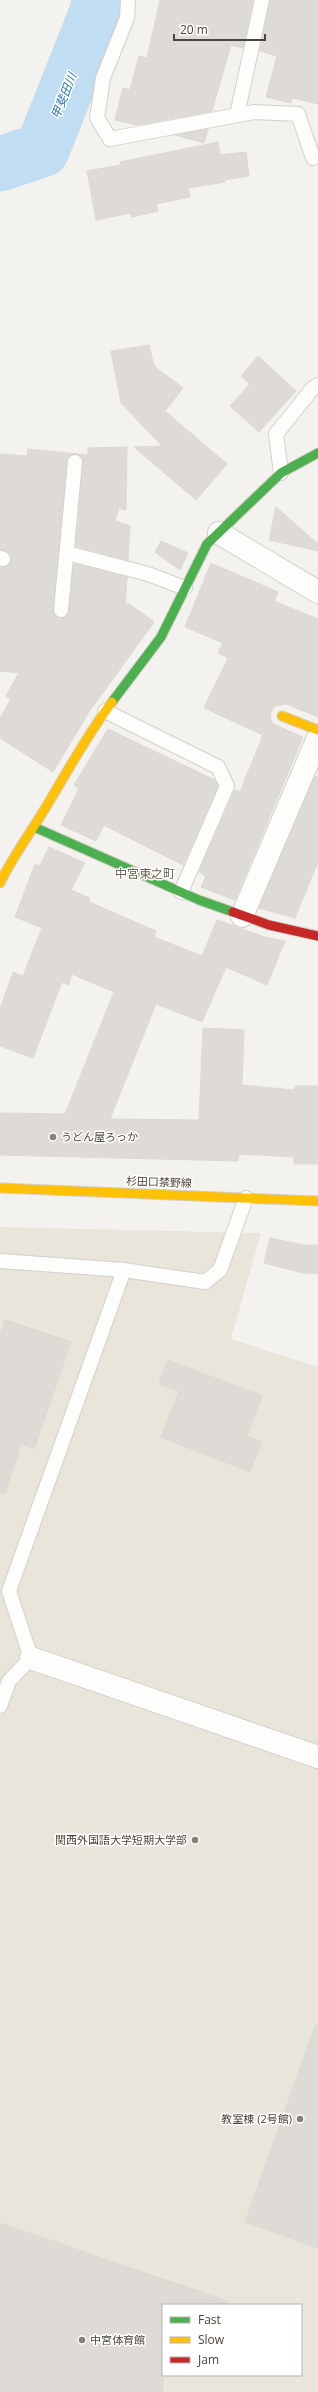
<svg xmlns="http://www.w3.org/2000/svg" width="318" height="2392" font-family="'Open Sans','Noto Sans JP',sans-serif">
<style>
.education{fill:#eae5da;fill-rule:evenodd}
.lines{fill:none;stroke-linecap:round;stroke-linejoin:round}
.river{stroke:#c0ddf1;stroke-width:55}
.building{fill:#dedbd6;stroke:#dcd9d4}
.lane-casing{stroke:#d2d0cb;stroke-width:16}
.street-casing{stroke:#d2d0cb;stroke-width:24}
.fast-casing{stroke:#d3cfc5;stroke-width:11}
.slow-casing{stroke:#d3cfc5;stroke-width:11}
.jam-casing{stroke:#d3cfc5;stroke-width:11}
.lane{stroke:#fdfdfc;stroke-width:14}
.street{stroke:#fdfdfc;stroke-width:22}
.fast{stroke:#4caf50;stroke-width:9}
.slow{stroke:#ffc107;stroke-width:9}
.jam{stroke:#c62828;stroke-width:9}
.poi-dot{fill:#868178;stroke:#fff;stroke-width:1.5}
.labels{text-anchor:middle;stroke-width:3;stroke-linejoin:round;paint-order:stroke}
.poi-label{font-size:11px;fill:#4b4439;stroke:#fff;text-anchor:start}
.street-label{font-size:11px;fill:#4b4439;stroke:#fff}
.water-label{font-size:12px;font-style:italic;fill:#2e7ab2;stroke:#fff}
.neighbourhood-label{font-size:12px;fill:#6e6250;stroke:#fff}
</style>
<rect width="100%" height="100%" fill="#f4f2ee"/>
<path class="education" d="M 0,1227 L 261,1233 L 231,1339 L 318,1367 L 318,2392 L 0,2392 ZM 163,2305 L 301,2305 L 301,2375 L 163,2375 Z"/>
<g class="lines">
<path class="river" d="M 0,164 L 42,150 L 97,12 L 99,0"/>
</g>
<path class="building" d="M 160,0 L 253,0 L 243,48 L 231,45 L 212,111 L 137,125 L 115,120 L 123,88 L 130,90 L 139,56 L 147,58 Z
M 270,0 L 318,0 L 318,104 L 293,98 L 291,103 L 266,97 L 277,56 L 260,51 Z
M 208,129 L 204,143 L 175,135 Z
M 218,142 L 220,155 L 246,152 L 249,176 L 224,180 L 225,182 L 188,188 L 190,197 L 156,204 L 158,211 L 132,217 L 131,213 L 96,220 L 87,171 L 121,165 L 120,162 Z
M 149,345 L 154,366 L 183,388 L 165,411 L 227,464 L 196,500 L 134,447 L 162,446 L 121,403 L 111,351 Z
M 258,356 L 296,391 L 259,432 L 230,406 L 250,384 L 241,376 Z
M 127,447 L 126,510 L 119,508 L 115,521 L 130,526 L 128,560 L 76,546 L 83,462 L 80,455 L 76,454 L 68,457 L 53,610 L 56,617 L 60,618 L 68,615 L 74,564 L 127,577 L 125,608 L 128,603 L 154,622 L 89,712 L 53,772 L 0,738 L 0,718 L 11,699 L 6,696 L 19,673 L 0,671 L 0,567 L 8,566 L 11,558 L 9,553 L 0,550 L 0,454 L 27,456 L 28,449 L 88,455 L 88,448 Z
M 276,507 L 318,544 L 318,551 L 269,540 Z
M 161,541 L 188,553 L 180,570 L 155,552 Z
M 211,563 L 278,592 L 274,601 L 318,619 L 318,717 L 286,704 L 275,706 L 271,711 L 270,718 L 273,724 L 303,737 L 235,900 L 201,887 L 206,876 L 199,872 L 235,790 L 240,792 L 263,735 L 204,708 L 228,658 L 218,653 L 223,643 L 185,627 Z
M 108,729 L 215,780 L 218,786 L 183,865 L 104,825 L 96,841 L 61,825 L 79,789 L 74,785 Z
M 315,776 L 318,777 L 318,862 L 295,918 L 259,908 Z
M 49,847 L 85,863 L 71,890 L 90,898 L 89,902 L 156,931 L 154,937 L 202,956 L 217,920 L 265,937 L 285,941 L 267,985 L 226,967 L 202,1022 L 156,1004 L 110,1119 L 199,1120 L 203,1028 L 244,1030 L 242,1085 L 294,1090 L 296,1086 L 318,1086 L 318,1164 L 294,1164 L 294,1157 L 239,1154 L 238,1161 L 0,1155 L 0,1113 L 65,1114 L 114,992 L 72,974 L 68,985 L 62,982 L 33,1058 L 0,1046 L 0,1009 L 13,972 L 23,976 L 42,928 L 15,917 L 35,864 L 40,866 Z
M 270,1238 L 304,1245 L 318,1245 L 318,1274 L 303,1273 L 264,1263 Z
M 5,1320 L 71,1342 L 34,1449 L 21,1444 L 5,1493 L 0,1492 L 0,1335 Z
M 168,1360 L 262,1396 L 247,1436 L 262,1442 L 250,1472 L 161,1437 L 179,1391 L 159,1384 Z
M 315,2026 L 318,2026 L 318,2248 L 245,2222 Z
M 0,2223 L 227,2301 L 227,2305 L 163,2305 L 163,2392 L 0,2392 Z"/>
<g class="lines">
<g class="lane-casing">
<path id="lane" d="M 128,0 L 127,18 L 103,78 L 97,118 L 110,139 L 254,112 L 298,114 L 313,158
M 237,115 L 262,0
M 281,473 L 276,434 L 313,388 L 318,385
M 67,553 L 148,574 L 185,588
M 0,558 L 3,559
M 61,610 L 75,462
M 105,711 L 218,767 L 227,786 L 181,892
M 0,1261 L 124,1270
M 0,1706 L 9,1681 L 31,1658 L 9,1591 L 124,1270 L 205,1282 L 220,1270 L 246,1198"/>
</g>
<g class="street-casing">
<path id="street" d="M 219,533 L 318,592
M 242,916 L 318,738
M 31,1658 L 318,1757"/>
</g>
<g class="fast-casing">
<path id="fast" d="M 112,702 L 161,637 L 207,544 L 281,473 L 318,453
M 34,827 L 199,900 L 233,912"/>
</g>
<g class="slow-casing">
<path id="slow" d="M 282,716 L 318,730
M 0,883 C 13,856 31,832 46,807 C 67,772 87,735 112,702
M 0,1188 L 318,1201"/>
</g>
<g class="jam-casing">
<path id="jam" d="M 233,912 L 269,925 L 318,936"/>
</g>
<use href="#lane" class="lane"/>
<use href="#street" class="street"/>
<use href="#fast" class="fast"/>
<use href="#slow" class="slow"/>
<use href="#jam" class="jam"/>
</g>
<g class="poi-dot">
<circle cx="53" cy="1137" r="4"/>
<circle cx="195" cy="1840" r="4"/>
<circle cx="300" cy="2119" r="4"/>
<circle cx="82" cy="2340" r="4"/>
</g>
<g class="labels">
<g class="poi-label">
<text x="61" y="1141">うどん屋ろっか</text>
<text x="187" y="1844" text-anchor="end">関西外国語大学短期大学部</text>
<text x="292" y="2123" text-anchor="end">教室棟 (2号館)</text>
<text x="90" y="2344">中宮体育館</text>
</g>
<g class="street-label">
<text transform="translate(159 1182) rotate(2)" y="4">杉田口禁野線</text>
</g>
<g class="water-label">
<text transform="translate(64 96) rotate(-68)" y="4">甲斐田川</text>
</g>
<g class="neighbourhood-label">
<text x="145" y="878">中宮東之町</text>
</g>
</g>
<rect x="162" y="2304" width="140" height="72" fill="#ffffff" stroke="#b7b4b0"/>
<rect x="170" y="2317" width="20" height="6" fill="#4caf50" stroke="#b7b4b0"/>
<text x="198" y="2324" font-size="12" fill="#4b4439">Fast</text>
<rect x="170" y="2337" width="20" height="6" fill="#ffc107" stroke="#b7b4b0"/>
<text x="198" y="2344" font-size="12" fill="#4b4439">Slow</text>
<rect x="170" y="2357" width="20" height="6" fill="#c62828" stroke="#b7b4b0"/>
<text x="198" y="2364" font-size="12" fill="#4b4439">Jam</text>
<path d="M174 34v6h91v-6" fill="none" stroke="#4b4439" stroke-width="2"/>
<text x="180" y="34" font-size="12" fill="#4b4439" stroke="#ffffff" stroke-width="3" paint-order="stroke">20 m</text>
</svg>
